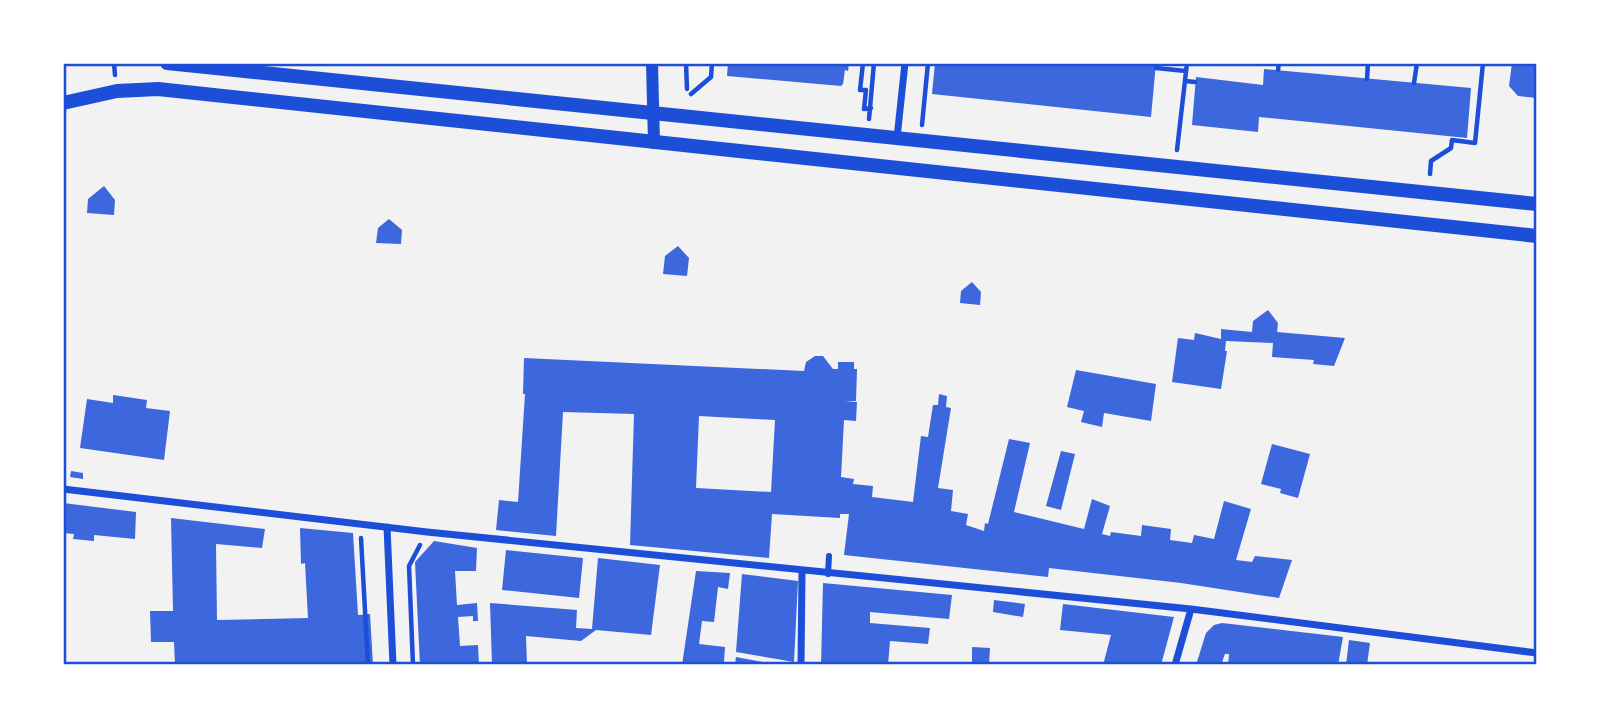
<svg xmlns="http://www.w3.org/2000/svg" width="1600" height="728" font-family="Raleway,sans-serif">
<style>
.building{fill:#3d67dc;fill-rule:evenodd}
.lines{fill:none;stroke-linecap:round;stroke-linejoin:round}
.path{stroke:#1d4ed8;stroke-width:4.5}
.pedestrian{stroke:#1d4ed8;stroke-width:6}
.minor{stroke:#1d4ed8;stroke-width:7}
.tertiary{stroke:#1d4ed8;stroke-width:12}
.secondary{stroke:#1d4ed8;stroke-width:14}
.neatline{fill:none;stroke:#1d4ed8;stroke-width:2.5}
</style>
<rect width="100%" height="100%" fill="#f2f2f2"/>
<path class="building" d="M 728,63 L 849,63 L 848,71 L 845,70 L 843,84 L 841,86 L 727,76 Z
M 935,63 L 1156,63 L 1151,117 L 932,94 Z
M 1512,63 L 1537,63 L 1537,98 L 1518,96 L 1509,86 Z
M 1264,69 L 1471,88 L 1467,138 L 1259,117 L 1258,132 L 1192,125 L 1196,77 L 1263,85 Z
M 104,186 L 115,200 L 114,215 L 87,213 L 88,199 Z
M 389,219 L 402,230 L 401,244 L 376,243 L 378,228 Z
M 678,246 L 689,258 L 687,276 L 663,274 L 665,256 Z
M 972,282 L 981,292 L 980,305 L 960,303 L 961,291 Z
M 1268,310 L 1278,323 L 1277,332 L 1345,338 L 1334,366 L 1313,364 L 1314,360 L 1272,357 L 1273,343 L 1226,341 L 1225,351 L 1227,351 L 1221,389 L 1172,382 L 1178,338 L 1194,340 L 1195,333 L 1221,339 L 1221,329 L 1252,332 L 1253,321 Z
M 815,356 L 823,356 L 833,369 L 838,369 L 838,362 L 854,362 L 854,369 L 857,369 L 856,401 L 845,402 L 857,402 L 856,421 L 844,420 L 841,477 L 854,479 L 853,484 L 873,486 L 872,497 L 913,502 L 921,436 L 928,437 L 933,405 L 938,405 L 939,394 L 947,396 L 946,407 L 951,408 L 938,488 L 953,490 L 951,511 L 968,514 L 966,525 L 984,531 L 985,523 L 988,524 L 1009,439 L 1030,443 L 1014,512 L 1084,529 L 1092,499 L 1110,506 L 1102,534 L 1110,536 L 1111,532 L 1141,536 L 1142,525 L 1171,529 L 1170,540 L 1192,543 L 1194,535 L 1214,539 L 1224,501 L 1251,509 L 1236,560 L 1252,562 L 1255,556 L 1292,560 L 1279,598 L 1181,583 L 1049,568 L 1048,577 L 844,555 L 849,514 L 840,514 L 840,518 L 772,514 L 769,558 L 630,545 L 634,414 L 563,412 L 556,536 L 496,530 L 499,500 L 518,502 L 525,394 L 523,394 L 524,358 L 804,371 L 806,362 ZM 699,416 L 775,420 L 771,492 L 696,488 Z
M 1076,370 L 1156,384 L 1151,421 L 1104,413 L 1102,427 L 1081,422 L 1084,411 L 1067,407 Z
M 113,395 L 147,400 L 146,408 L 170,411 L 164,460 L 80,448 L 87,399 L 113,403 Z
M 1272,444 L 1310,454 L 1298,498 L 1280,493 L 1281,489 L 1261,484 Z
M 1061,451 L 1075,454 L 1061,510 L 1046,506 Z
M 71,471 L 83,473 L 83,479 L 70,477 Z
M 63,503 L 136,512 L 135,539 L 94,535 L 94,541 L 73,539 L 74,534 L 63,533 Z
M 171,518 L 265,529 L 262,548 L 216,544 L 217,620 L 308,618 L 305,563 L 301,564 L 300,528 L 353,533 L 358,615 L 370,614 L 373,665 L 175,665 L 174,642 L 151,642 L 150,611 L 173,611 Z
M 434,541 L 477,548 L 476,571 L 455,571 L 457,605 L 477,603 L 478,621 L 473,621 L 473,616 L 458,617 L 460,646 L 478,645 L 479,665 L 420,665 L 415,562 Z
M 506,550 L 583,558 L 579,598 L 502,590 Z
M 598,558 L 660,565 L 651,635 L 596,630 L 581,641 L 526,636 L 527,665 L 492,665 L 490,603 L 577,610 L 576,628 L 592,629 Z
M 696,571 L 730,573 L 728,589 L 718,587 L 714,622 L 702,621 L 699,644 L 725,647 L 724,662 L 734,663 L 734,665 L 682,665 Z
M 742,574 L 798,581 L 794,662 L 736,652 Z
M 823,583 L 952,595 L 949,619 L 870,612 L 870,623 L 930,628 L 928,644 L 890,641 L 888,665 L 821,665 Z
M 994,600 L 1025,604 L 1023,617 L 993,612 Z
M 1063,604 L 1174,617 L 1161,665 L 1103,665 L 1111,635 L 1060,630 Z
M 1222,623 L 1343,637 L 1338,665 L 1228,665 L 1229,654 L 1225,654 L 1221,665 L 1196,665 L 1206,633 L 1214,625 Z
M 1349,640 L 1370,643 L 1367,665 L 1346,665 Z
M 972,647 L 990,648 L 989,665 L 972,665 Z
M 736,657 L 773,664 L 772,665 L 735,665 Z"/>
<g class="lines">
<path class="path" d="M 114,63 L 115,75
M 686,63 L 687,89
M 863,63 L 860,90 L 866,90 L 864,109 L 871,108
M 1156,68 L 1186,71
M 1278,70 L 1279,63
M 1367,79 L 1368,63
M 1185,81 L 1195,82
M 1414,83 L 1417,63
M 691,94 L 711,77 L 712,63
M 869,119 L 874,63
M 922,125 L 928,63
M 1177,150 L 1187,63
M 1430,174 L 1431,161 L 1451,148 L 1452,140 L 1475,143 L 1483,63
M 361,538 L 368,665
M 413,665 L 409,566 L 420,545"/>
<path class="pedestrian" d="M 828,574 L 829,556"/>
<path class="minor" d="M 897,138 L 905,63
M 63,489 L 427,532 L 1191,609 L 1537,653
M 387,527 L 393,665
M 801,665 L 802,571
M 1175,665 L 1191,609"/>
<path class="tertiary" d="M 652,63 L 654,143"/>
<path class="secondary" d="M 167,63 L 1537,204
M 63,103 L 117,91 L 158,89 L 1537,236"/>
</g>
<rect width="1600" height="728" fill="none" stroke="#ffffff" stroke-width="130"/>
<rect x="65" y="65" width="1470" height="598" class="neatline"/>
</svg>
